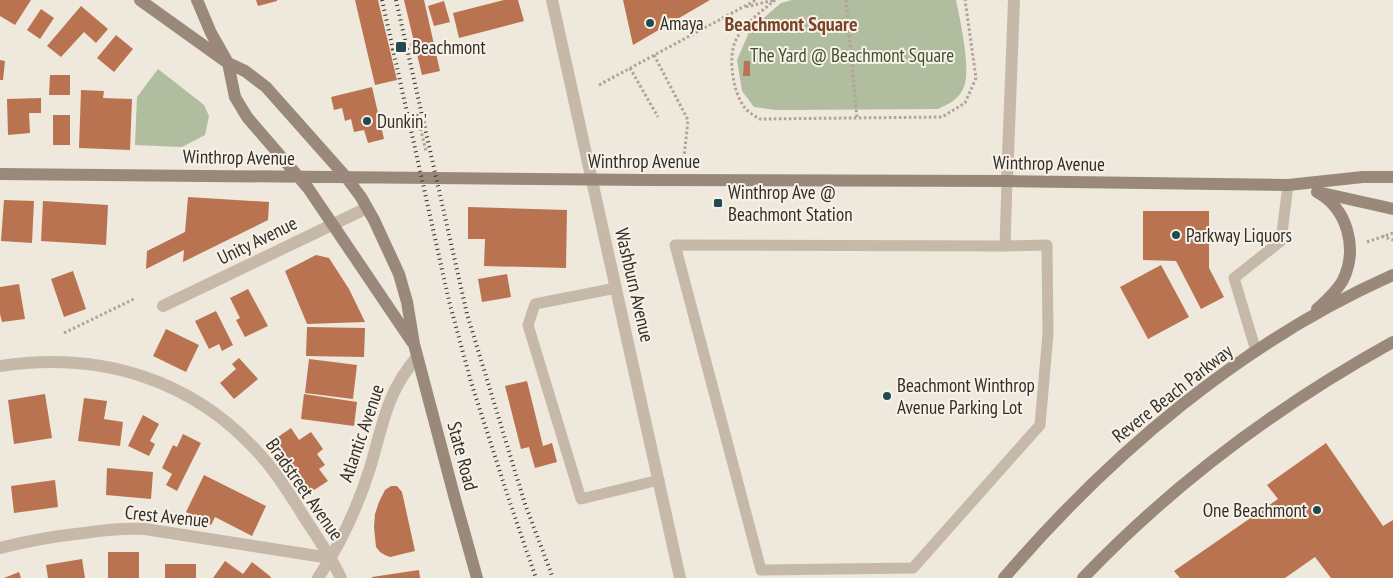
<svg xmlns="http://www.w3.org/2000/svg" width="1393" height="578" font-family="'PT Sans Narrow',sans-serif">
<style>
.green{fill:#b0bd9e}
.building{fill:#ba7350}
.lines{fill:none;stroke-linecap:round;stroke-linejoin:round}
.path{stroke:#b2a394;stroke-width:3;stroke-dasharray:2.5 2.5;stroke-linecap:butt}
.lane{stroke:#c6b9a9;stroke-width:11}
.street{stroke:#c6b9a9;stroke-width:12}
.secondary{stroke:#9a897b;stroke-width:12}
.rail{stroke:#342d28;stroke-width:4;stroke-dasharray:1 4;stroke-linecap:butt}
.poi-dot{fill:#224a52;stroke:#f7f2e8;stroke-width:2}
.labels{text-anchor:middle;stroke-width:4;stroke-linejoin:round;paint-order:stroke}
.poi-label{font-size:19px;fill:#342d28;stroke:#f7f2e8;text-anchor:start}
.park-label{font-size:19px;fill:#41502f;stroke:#f7f2e8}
.street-label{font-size:19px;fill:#342d28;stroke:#f7f2e8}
.neighbourhood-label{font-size:20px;font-weight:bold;fill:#7b4429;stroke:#f7f2e8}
</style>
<rect width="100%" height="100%" fill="#efe8dc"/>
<path class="green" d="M 792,0 L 956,0 C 960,20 973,75 962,91 C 956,101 948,104 938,109 L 776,110 L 754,107 L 742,91 L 737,60 L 750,30 L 781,3 Z
M 158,69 L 204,105 L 209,116 L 205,135 L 182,147 L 135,145 L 137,97 Z"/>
<path class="building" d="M 0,0 L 31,0 L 15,25 L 0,16 Z
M 256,0 L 277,0 L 277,1 L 258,6 Z
M 355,0 L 378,0 L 397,80 L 375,85 Z
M 404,0 L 424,0 L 440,71 L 422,75 Z
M 504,0 L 518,0 L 524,21 L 459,38 L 453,13 Z
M 623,0 L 710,0 L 633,45 Z
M 444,1 L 450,22 L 434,26 L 428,6 Z
M 81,6 L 108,29 L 96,43 L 84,32 L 61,57 L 47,46 Z
M 41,9 L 54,18 L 40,39 L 27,30 Z
M 116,35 L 133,49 L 114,72 L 97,58 Z
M 0,60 L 5,61 L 3,80 L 0,80 Z
M 744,61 L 750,61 L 750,76 L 743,76 Z
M 50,75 L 70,75 L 70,95 L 49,95 Z
M 372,87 L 384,139 L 368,143 L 364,130 L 354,132 L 351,119 L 345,121 L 342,108 L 334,110 L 331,97 Z
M 81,90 L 104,91 L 103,98 L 132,99 L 130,150 L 79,148 Z
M 41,98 L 41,113 L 29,113 L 30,133 L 8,135 L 7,99 Z
M 53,115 L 70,115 L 70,145 L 53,145 Z
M 188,197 L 269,202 L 268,220 L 183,262 L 184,250 L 146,269 L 147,251 L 185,232 Z
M 4,200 L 34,201 L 32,243 L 1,241 Z
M 43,201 L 108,205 L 106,245 L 41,241 Z
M 468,207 L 567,210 L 566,268 L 484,266 L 485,239 L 468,239 Z
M 1143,211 L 1209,211 L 1209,268 L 1224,297 L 1201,309 L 1176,261 L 1143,260 Z
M 316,255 L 329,258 L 349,289 L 365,322 L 307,324 L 285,271 Z
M 1161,265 L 1189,317 L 1148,339 L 1120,287 Z
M 73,271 L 86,309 L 64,317 L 51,279 Z
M 507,274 L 511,297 L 482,302 L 478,279 Z
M 19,284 L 25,319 L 2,322 L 0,314 L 0,287 Z
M 248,289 L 268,326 L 245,337 L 236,320 L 240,318 L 230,298 Z
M 216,311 L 233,345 L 222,351 L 219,344 L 209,349 L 195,321 Z
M 307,327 L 365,328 L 364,357 L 306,356 Z
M 166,329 L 199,345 L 186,372 L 153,356 Z
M 239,358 L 258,379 L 234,399 L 220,383 L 236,369 L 232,364 Z
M 309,359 L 357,365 L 353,399 L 305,393 Z
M 527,381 L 543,446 L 552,443 L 557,462 L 535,468 L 529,447 L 521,449 L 505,386 Z
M 45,394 L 52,438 L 14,444 L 8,400 Z
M 304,394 L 357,402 L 354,426 L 301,419 Z
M 84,398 L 107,401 L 104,419 L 123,422 L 120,446 L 78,441 Z
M 143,415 L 159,424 L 150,441 L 155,444 L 149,456 L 128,446 Z
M 291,428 L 299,440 L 311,432 L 323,449 L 317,454 L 325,465 L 319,469 L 328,481 L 311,492 L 275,439 Z
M 183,434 L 201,443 L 177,491 L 166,485 L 172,474 L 162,468 L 173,445 L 177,447 Z
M 1326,443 L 1383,526 L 1393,520 L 1393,578 L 1331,578 L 1315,557 L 1285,578 L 1180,578 L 1174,571 L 1278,499 L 1267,485 Z
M 107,468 L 153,472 L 151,499 L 106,495 Z
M 204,475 L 266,506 L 252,536 L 215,517 L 211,525 L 186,512 Z
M 55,480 L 58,507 L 14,513 L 11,486 Z
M 391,486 L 397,486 L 402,492 L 415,551 L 390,557 L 385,555 L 380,552 L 376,547 L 374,527 L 375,514 L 379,502 L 385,490 Z
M 108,552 L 139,552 L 139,578 L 108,578 Z
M 82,559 L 85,578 L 48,578 L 46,565 Z
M 225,561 L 243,574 L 252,562 L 271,577 L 270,578 L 213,578 Z
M 165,564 L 196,564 L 196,578 L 165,578 Z
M 419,570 L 420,578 L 372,578 L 372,577 Z
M 19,572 L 21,578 L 4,578 Z"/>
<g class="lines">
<path class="path" d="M 775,0 C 761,12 743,24 735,42 C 728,59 733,93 745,108 C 749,113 755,116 760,119 L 942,117 L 965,103 L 976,78 L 965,0
M 846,0 L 857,118
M 746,7 L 774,0
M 391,50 L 414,44
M 654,55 L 688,120 L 684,157
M 630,68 L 658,117
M 599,85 L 756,0
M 417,114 L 426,151
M 1382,236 L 1393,240
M 1367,242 L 1393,233
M 64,333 L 134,299"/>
<path class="lane" d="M 675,245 L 1005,246 L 1047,245 L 1048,334 L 1040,425 L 913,568 L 761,570 Z
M 1005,246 L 1007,181
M 616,288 L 535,304 L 528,325 L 581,499 L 659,480
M 1256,351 L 1234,278 L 1281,241 L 1288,185"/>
<path class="street" d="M 552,0 L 680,578
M 1007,181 L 1014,0
M 163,306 L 367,208
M 0,366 C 101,351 195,379 263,458 C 279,476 291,496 304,517 C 317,537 331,557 341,578
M 0,548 C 27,541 56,536 84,533 C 104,530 124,528 145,529 L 330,558
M 318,578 C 340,545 358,506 370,468 C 383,425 386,393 417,357"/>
<path class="secondary" d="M 140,0 L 228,63 L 245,71 L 266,87 L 346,177 L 361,197 L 374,220 L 399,274 L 407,302 L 414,344 L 455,499 L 477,578
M 197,0 L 211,33 L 228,63 L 235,97 L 247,117 L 308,188 L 412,342
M 0,174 L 646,180 L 1007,181 L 1288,185 L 1363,177 L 1393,177
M 1322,193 L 1393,209
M 1317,309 C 1326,301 1337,291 1343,280 C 1358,249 1348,209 1317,192
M 1004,578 C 1111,453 1242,342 1393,275
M 1083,578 C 1173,484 1279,405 1393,342"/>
<path class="rail" d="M 382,0 L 449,301 L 471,382 L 511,506 L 536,578
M 396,0 L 467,314 L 525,504 L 553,578"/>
</g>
<g class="poi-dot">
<circle cx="650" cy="23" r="5"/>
<rect x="395" y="41" width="12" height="12" rx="2.5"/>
<circle cx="367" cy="121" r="5"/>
<rect x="713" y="198" width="10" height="10" rx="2.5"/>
<circle cx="1176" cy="235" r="5"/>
<circle cx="887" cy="396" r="5"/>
<circle cx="1317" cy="510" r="5"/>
</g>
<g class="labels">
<g class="poi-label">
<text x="660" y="30">Amaya</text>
<text x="412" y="54">Beachmont</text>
<text x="377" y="128">Dunkin'</text>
<text x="728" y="199">Winthrop Ave @<tspan x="728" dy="22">Beachmont Station</tspan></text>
<text x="1186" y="242">Parkway Liquors</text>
<text x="897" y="392">Beachmont Winthrop<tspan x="897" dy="22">Avenue Parking Lot</tspan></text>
<text x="1307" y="517" text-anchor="end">One Beachmont</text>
</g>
<g class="park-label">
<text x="852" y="62">The Yard @ Beachmont Square</text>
</g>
<g class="street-label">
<text transform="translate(239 157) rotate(1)" y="7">Winthrop Avenue</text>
<text x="644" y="168">Winthrop Avenue</text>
<text transform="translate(1049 163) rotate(1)" y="7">Winthrop Avenue</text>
<text transform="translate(257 240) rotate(-26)" y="7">Unity Avenue</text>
<text transform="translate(635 285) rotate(77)" y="7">Washburn Avenue</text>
<text transform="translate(1172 393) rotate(-38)" y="7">Revere Beach Parkway</text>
<text transform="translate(361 433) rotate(-71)" y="7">Atlantic Avenue</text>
<text transform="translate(463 456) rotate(75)" y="7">State Road</text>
<text transform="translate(305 489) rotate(55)" y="7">Bradstreet Avenue</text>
<text transform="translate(167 516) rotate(6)" y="7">Crest Avenue</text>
</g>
<g class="neighbourhood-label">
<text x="791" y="31">Beachmont Square</text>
</g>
</g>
</svg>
